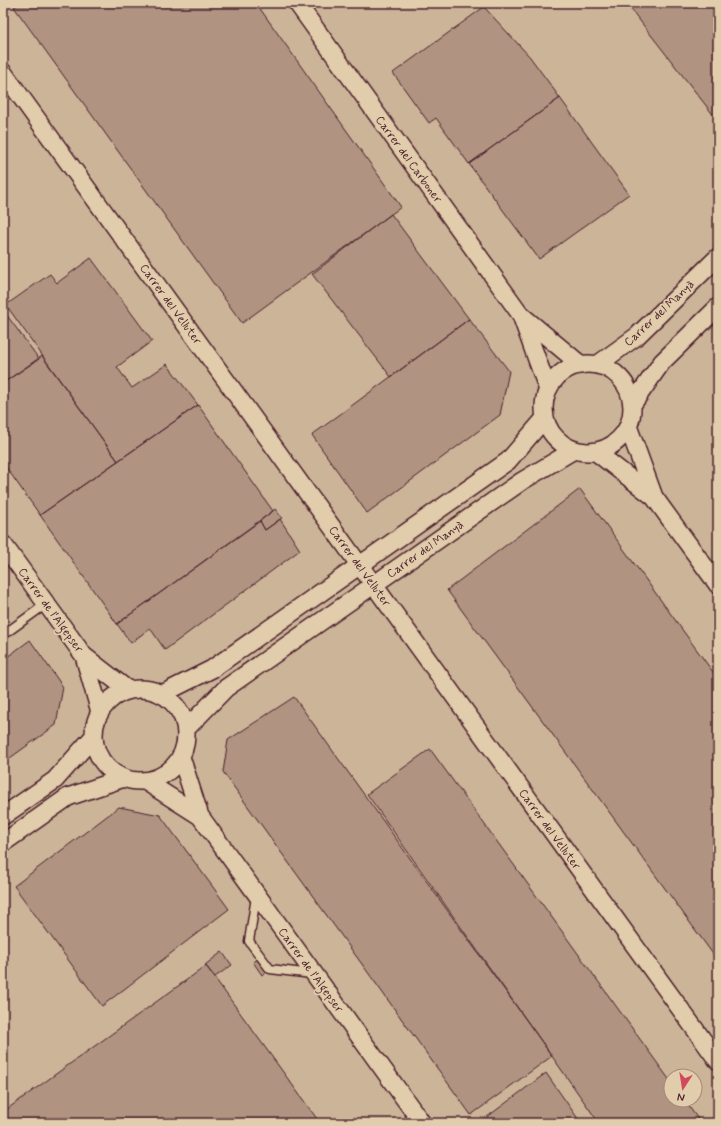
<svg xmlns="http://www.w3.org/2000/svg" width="721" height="1126" font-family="Mynerve,sans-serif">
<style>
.built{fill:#ccb499;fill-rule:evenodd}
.building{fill:#b09481;stroke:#4a1f2b}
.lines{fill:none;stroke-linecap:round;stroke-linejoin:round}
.service-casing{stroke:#4a1f2b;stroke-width:11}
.minor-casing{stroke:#4a1f2b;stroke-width:20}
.service{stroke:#e1ccab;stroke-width:8}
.minor{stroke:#e1ccab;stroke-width:17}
.labels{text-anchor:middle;stroke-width:3.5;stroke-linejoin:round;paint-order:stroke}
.street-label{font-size:12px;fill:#4a1f2b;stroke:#e1ccab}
</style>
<rect width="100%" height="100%" fill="#d8c2a3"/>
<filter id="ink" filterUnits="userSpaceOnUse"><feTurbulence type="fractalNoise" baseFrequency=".025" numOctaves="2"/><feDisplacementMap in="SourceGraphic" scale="8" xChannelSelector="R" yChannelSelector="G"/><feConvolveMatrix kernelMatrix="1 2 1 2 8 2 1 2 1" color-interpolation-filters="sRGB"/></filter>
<g filter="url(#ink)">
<path class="built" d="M 3,3 L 718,3 L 718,1123 L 3,1123 ZM 671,1076 L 695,1076 L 695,1100 L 671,1100 Z"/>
<path class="building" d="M 20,3 L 256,3 L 401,207 L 242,323 L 14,7 Z
M 626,3 L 718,3 L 718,121 Z
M 484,7 L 530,57 L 560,98 L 469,164 L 436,118 L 429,123 L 393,73 Z
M 560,98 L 629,194 L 539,259 L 469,164 Z
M 391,214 L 469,319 L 391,377 L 312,274 Z
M 91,258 L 152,341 L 117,367 L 132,388 L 167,364 L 198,405 L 118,461 L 6,305 L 50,274 L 57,283 Z
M 3,310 L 39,359 L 3,383 Z
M 469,319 L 509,371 L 500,415 L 367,513 L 312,435 Z
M 42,356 L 118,461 L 40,515 L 3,463 L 3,383 Z
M 198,405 L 273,511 L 117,624 L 40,515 Z
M 580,489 L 718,679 L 718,961 L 447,590 Z
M 275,509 L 282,518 L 265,530 L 260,521 Z
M 280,519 L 300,550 L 165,650 L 150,628 L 131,643 L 117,624 L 260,521 L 265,530 Z
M 30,640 L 63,687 L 56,725 L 3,763 L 3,660 Z
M 294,697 L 552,1056 L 471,1115 L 223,772 L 228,740 Z
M 430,749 L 671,1082 L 671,1100 L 684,1100 L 701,1123 L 599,1123 L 367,794 Z
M 119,807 L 160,815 L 229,909 L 102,1006 L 14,886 Z
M 222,952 L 232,965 L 215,977 L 205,965 Z
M 258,959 L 267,972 L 262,975 L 253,962 Z
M 206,966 L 320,1123 L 3,1123 L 3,1112 Z
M 546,1073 L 581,1123 L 479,1123 Z"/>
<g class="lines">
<g class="service-casing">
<path id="service" d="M 3,635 L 46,604
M 256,897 L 249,941 L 270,969 L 312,974"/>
</g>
<g class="minor-casing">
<path id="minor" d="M 297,3 L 521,315 L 581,365
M 3,72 L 718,1061
M 521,315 L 548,390
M544 408a44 44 0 1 1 88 0a44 44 0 1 1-88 0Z
M 597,365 L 637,336 L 718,257
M 632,405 L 662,362 L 718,307
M 628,426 L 654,497 L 718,585
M 596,452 L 654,497
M 3,544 L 84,656 L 128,690
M 84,656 L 100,712
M94 735a46 46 0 1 1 92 0a46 46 0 1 1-92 0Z
M 162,694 L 212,669 L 508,461 L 545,418
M 186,729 L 226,688 L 522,481 L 574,450
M 181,757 L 200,816 L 422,1123
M 145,781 L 200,816
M 3,816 L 55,780 L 94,736
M 3,843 L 68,797 L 124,778"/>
</g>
<use href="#service" class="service"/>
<use href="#minor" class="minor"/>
</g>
</g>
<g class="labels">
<g class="street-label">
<text transform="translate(409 159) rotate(54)" y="4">Carrer del Carboner</text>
<text transform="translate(171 304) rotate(54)" y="4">Carrer del Velluter</text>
<text transform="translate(659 313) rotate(-43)" y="4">Carrer del Manyà</text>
<text transform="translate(425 549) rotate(-35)" y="4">Carrer del Manyà</text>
<text transform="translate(360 566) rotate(54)" y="4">Carrer del Velluter</text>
<text transform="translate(51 610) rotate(54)" y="4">Carrer de l'Algepser</text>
<text transform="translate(550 829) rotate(54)" y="4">Carrer del Velluter</text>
<text transform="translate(311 970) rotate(54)" y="4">Carrer de l'Algepser</text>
</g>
</g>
<rect width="721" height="1126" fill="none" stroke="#e1ccab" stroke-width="16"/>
<rect x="8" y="8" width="705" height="1110" fill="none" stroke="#4a1f2b" stroke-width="1.5" filter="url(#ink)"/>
<g transform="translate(683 1088) rotate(192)"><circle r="19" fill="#e1ccab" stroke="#a58778"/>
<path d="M0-3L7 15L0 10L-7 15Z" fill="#d1495b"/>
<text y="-6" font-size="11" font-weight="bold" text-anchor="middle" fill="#4a1f2b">N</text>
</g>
</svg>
